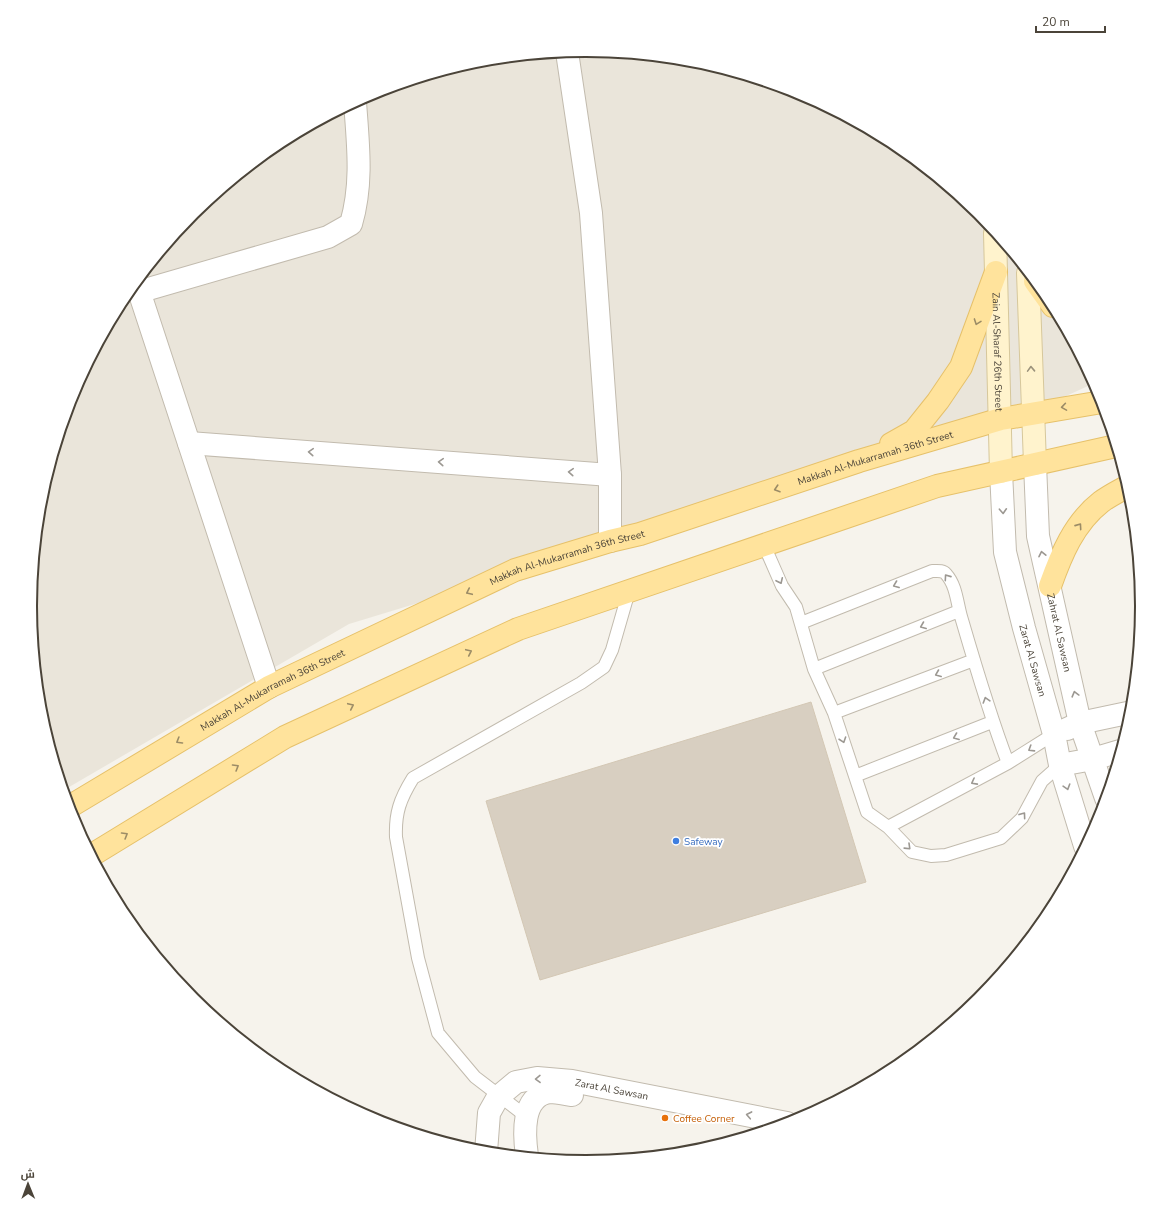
<svg xmlns="http://www.w3.org/2000/svg" width="1172" height="1212" font-family="'Nunito Sans',Cairo,sans-serif">
<style>
.residential{fill:#eae5da}
.building{fill:#d8cfc1;stroke:#d3c7b4}
.lines{fill:none;stroke-linecap:round;stroke-linejoin:round}
.service-casing{stroke:#c2bbae;stroke-width:14}
.minor-casing{stroke:#c2bbae;stroke-width:24}
.secondary-casing{stroke:#d6c79b;stroke-width:24}
.primary-casing{stroke:#e6c16a;stroke-width:24}
.service{stroke:#fff;stroke-width:12}
.minor{stroke:#fff;stroke-width:22}
.secondary{stroke:#fff3cd;stroke-width:22}
.primary{stroke:#ffe39c;stroke-width:22}
.oneway{stroke:#9c8c66}
.oneway2{stroke:#9c937c}
.oneway3{stroke:#9c9892}
.shop-dot{fill:#3f7fe0;stroke:#fff;stroke-width:1.5}
.food-dot{fill:#e8710a;stroke:#fff;stroke-width:1.5}
.labels{text-anchor:middle;stroke-width:3.5;stroke-linejoin:round;paint-order:stroke}
.street-label{font-size:10px;fill:#4b4439;stroke:#fff}
.shop-label{font-size:10px;fill:#366cbe;stroke:#fff;text-anchor:start}
.food-label{font-size:10px;fill:#c56008;stroke:#fff;text-anchor:start}
.rim{fill:none;stroke:#4b4439;stroke-width:2}
</style>
<rect width="100%" height="100%" fill="#f6f3ec"/>
<path class="residential" d="M 586,50 L 695,61 L 799,92 L 895,144 L 979,213 L 1048,297 L 1096,386 L 1088,386 L 1000,426 L 349,624 L 64,790 L 41,714 L 30,606 L 41,497 L 72,393 L 124,297 L 193,213 L 277,144 L 373,92 L 478,61 Z"/>
<path class="building" d="M 811,702 L 866,882 L 540,980 L 486,801 Z"/>
<g class="lines">
<g class="service-casing">
<path id="service" d="M 764,545 L 782,586 L 796,607 L 814,669 L 834,713 L 867,812 L 888,827 L 912,852 L 931,856 L 946,855 L 1001,838 L 1022,818 L 1042,781 L 1060,765
M 801,623 L 932,571 C 937,571 943,570 946,574 C 957,586 957,605 962,620 C 976,668 990,716 1008,763
M 814,669 L 959,611
M 834,713 L 974,660
M 855,776 L 992,722
M 888,827 L 1008,763 L 1054,734
M 527,1117 L 475,1077 L 438,1033 L 418,958 L 396,837 C 395,813 400,799 413,778 L 581,683 L 604,667 L 612,650 L 629,591"/>
</g>
<g class="minor-casing">
<g id="minor">
<path d="M 567,52 L 591,213 L 610,475 L 610,541"/>
<path d="M 136,282 L 269,687"/>
<path d="M 138,292 L 328,237 L 351,224 C 363,183 358,144 355,102"/>
<path d="M 189,443 L 610,475"/>
<path id="s1" d="M 1035,464 L 1038,536 L 1080,723 L 1106,798"/>
<path id="s2" d="M 1001,472 L 1005,552 L 1024,628 L 1054,734 L 1060,765 L 1085,846"/>
<path d="M 1067,729 L 1080,723 L 1132,712"/>
<path d="M 1060,765 L 1093,759 L 1120,751"/>
<path id="s3" d="M 486,1152 L 489,1113 L 498,1097 L 516,1082 L 537,1078 L 572,1081 L 787,1123"/>
<path d="M 527,1156 C 524,1135 521,1095 550,1092 C 557,1092 565,1094 572,1095"/>
</g>
</g>
<g class="secondary-casing">
<g id="secondary">
<path id="s4" d="M 995,233 L 1001,472"/>
<path d="M 1028,273 L 1035,464"/>
</g>
</g>
<g class="primary-casing">
<g id="primary">
<path d="M 1035,281 L 1053,306"/>
<path d="M 891,444 L 914,431 L 938,401 L 961,367 L 996,272"/>
<path d="M 1050,586 C 1061,555 1074,523 1101,502 C 1109,496 1119,491 1128,486"/>
<path id="s5" d="M 69,807 L 269,687 L 515,570 L 610,541 L 640,534 L 859,461 L 1001,419 L 1102,402"/>
<path d="M 92,855 L 285,737 L 518,629 L 937,486 L 1116,446"/>
</g>
</g>
<use href="#service" class="service"/>
<use href="#minor" class="minor"/>
<use href="#secondary" class="secondary"/>
<use href="#primary" class="primary"/>
</g>
<defs><path id="oneway-chevron" d="M-2-3.5L2.5 0L-2 3.5" fill="none" stroke-width="1.6" stroke-linecap="round" stroke-linejoin="round"/></defs>
<g class="oneway">
<use href="#oneway-chevron" transform="translate(977 322) rotate(110)"/>
<use href="#oneway-chevron" transform="translate(1064 407) rotate(171)"/>
<use href="#oneway-chevron" transform="translate(777 489) rotate(162)"/>
<use href="#oneway-chevron" transform="translate(1079 526) rotate(-55)"/>
<use href="#oneway-chevron" transform="translate(469 592) rotate(155)"/>
<use href="#oneway-chevron" transform="translate(469 652) rotate(-25)"/>
<use href="#oneway-chevron" transform="translate(351 706) rotate(-25)"/>
<use href="#oneway-chevron" transform="translate(179 741) rotate(149)"/>
<use href="#oneway-chevron" transform="translate(236 767) rotate(-31)"/>
<use href="#oneway-chevron" transform="translate(125 835) rotate(-31)"/>
</g>
<use class="oneway2" href="#oneway-chevron" transform="translate(1031 369) rotate(-92)"/>
<g class="oneway3">
<use href="#oneway-chevron" transform="translate(311 452) rotate(-176)"/>
<use href="#oneway-chevron" transform="translate(441 462) rotate(-176)"/>
<use href="#oneway-chevron" transform="translate(571 472) rotate(-176)"/>
<use href="#oneway-chevron" transform="translate(1003 511) rotate(87)"/>
<use href="#oneway-chevron" transform="translate(1042 554) rotate(-102)"/>
<use href="#oneway-chevron" transform="translate(947 577) rotate(-125)"/>
<use href="#oneway-chevron" transform="translate(780 581) rotate(65)"/>
<use href="#oneway-chevron" transform="translate(896 585) rotate(159)"/>
<use href="#oneway-chevron" transform="translate(923 626) rotate(158)"/>
<use href="#oneway-chevron" transform="translate(938 674) rotate(158)"/>
<use href="#oneway-chevron" transform="translate(1075 694) rotate(-105)"/>
<use href="#oneway-chevron" transform="translate(986 700) rotate(-107)"/>
<use href="#oneway-chevron" transform="translate(956 737) rotate(159)"/>
<use href="#oneway-chevron" transform="translate(843 740) rotate(71)"/>
<use href="#oneway-chevron" transform="translate(1031 749) rotate(148)"/>
<use href="#oneway-chevron" transform="translate(974 782) rotate(152)"/>
<use href="#oneway-chevron" transform="translate(1067 787) rotate(73)"/>
<use href="#oneway-chevron" transform="translate(1023 815) rotate(-54)"/>
<use href="#oneway-chevron" transform="translate(908 847) rotate(44)"/>
<use href="#oneway-chevron" transform="translate(538 1079) rotate(179)"/>
<use href="#oneway-chevron" transform="translate(749 1115) rotate(-169)"/>
</g>
<circle class="shop-dot" cx="676" cy="841" r="4"/>
<circle class="food-dot" cx="665" cy="1118" r="4"/>
<g class="labels">
<g class="street-label">
<text dy="4" stroke="none"><textPath href="#s4" startOffset="119">Zain Al-Sharaf 26th Street</textPath></text>
<text dy="4" stroke="none"><textPath href="#s5" startOffset="883">Makkah Al-Mukarramah 36th Street</textPath></text>
<text dy="4" stroke="none"><textPath href="#s5" startOffset="559">Makkah Al-Mukarramah 36th Street</textPath></text>
<text dy="4" stroke="none"><textPath href="#s1" startOffset="171">Zahrat Al Sawsan</textPath></text>
<text dy="4" stroke="none"><textPath href="#s2" startOffset="192">Zarat Al Sawsan</textPath></text>
<text dy="4" stroke="none"><textPath href="#s5" startOffset="235">Makkah Al-Mukarramah 36th Street</textPath></text>
<text dy="4" stroke="none"><textPath href="#s3" startOffset="178">Zarat Al Sawsan</textPath></text>
</g>
<g class="shop-label">
<text x="684" y="845">Safeway</text>
</g>
<g class="food-label">
<text x="673" y="1122">Coffee Corner</text>
</g>
</g>
<path d="M0 0H1172V1212H0ZM37 606a549 549 0 1 1 1098 0a549 549 0 1 1-1098 0Z" fill="#fff" fill-rule="evenodd"/>
<path class="rim" d="M37 606a549 549 0 1 1 1098 0a549 549 0 1 1-1098 0Z"/>
<g transform="translate(28 1184) rotate(359)" stroke="#ffffff" stroke-width="3" paint-order="stroke">
<path d="M0-3L7 15L0 10L-7 15Z" fill="#4b4439"/>
<text y="-6" font-size="11" font-weight="bold" text-anchor="middle" fill="#4b4439">ش</text>
</g>
<path d="M1036 26v6h69v-6" fill="none" stroke="#4b4439" stroke-width="2"/>
<text x="1042" y="26" font-size="12" fill="#4b4439" stroke="#ffffff" stroke-width="3" paint-order="stroke">20 m</text>
</svg>
